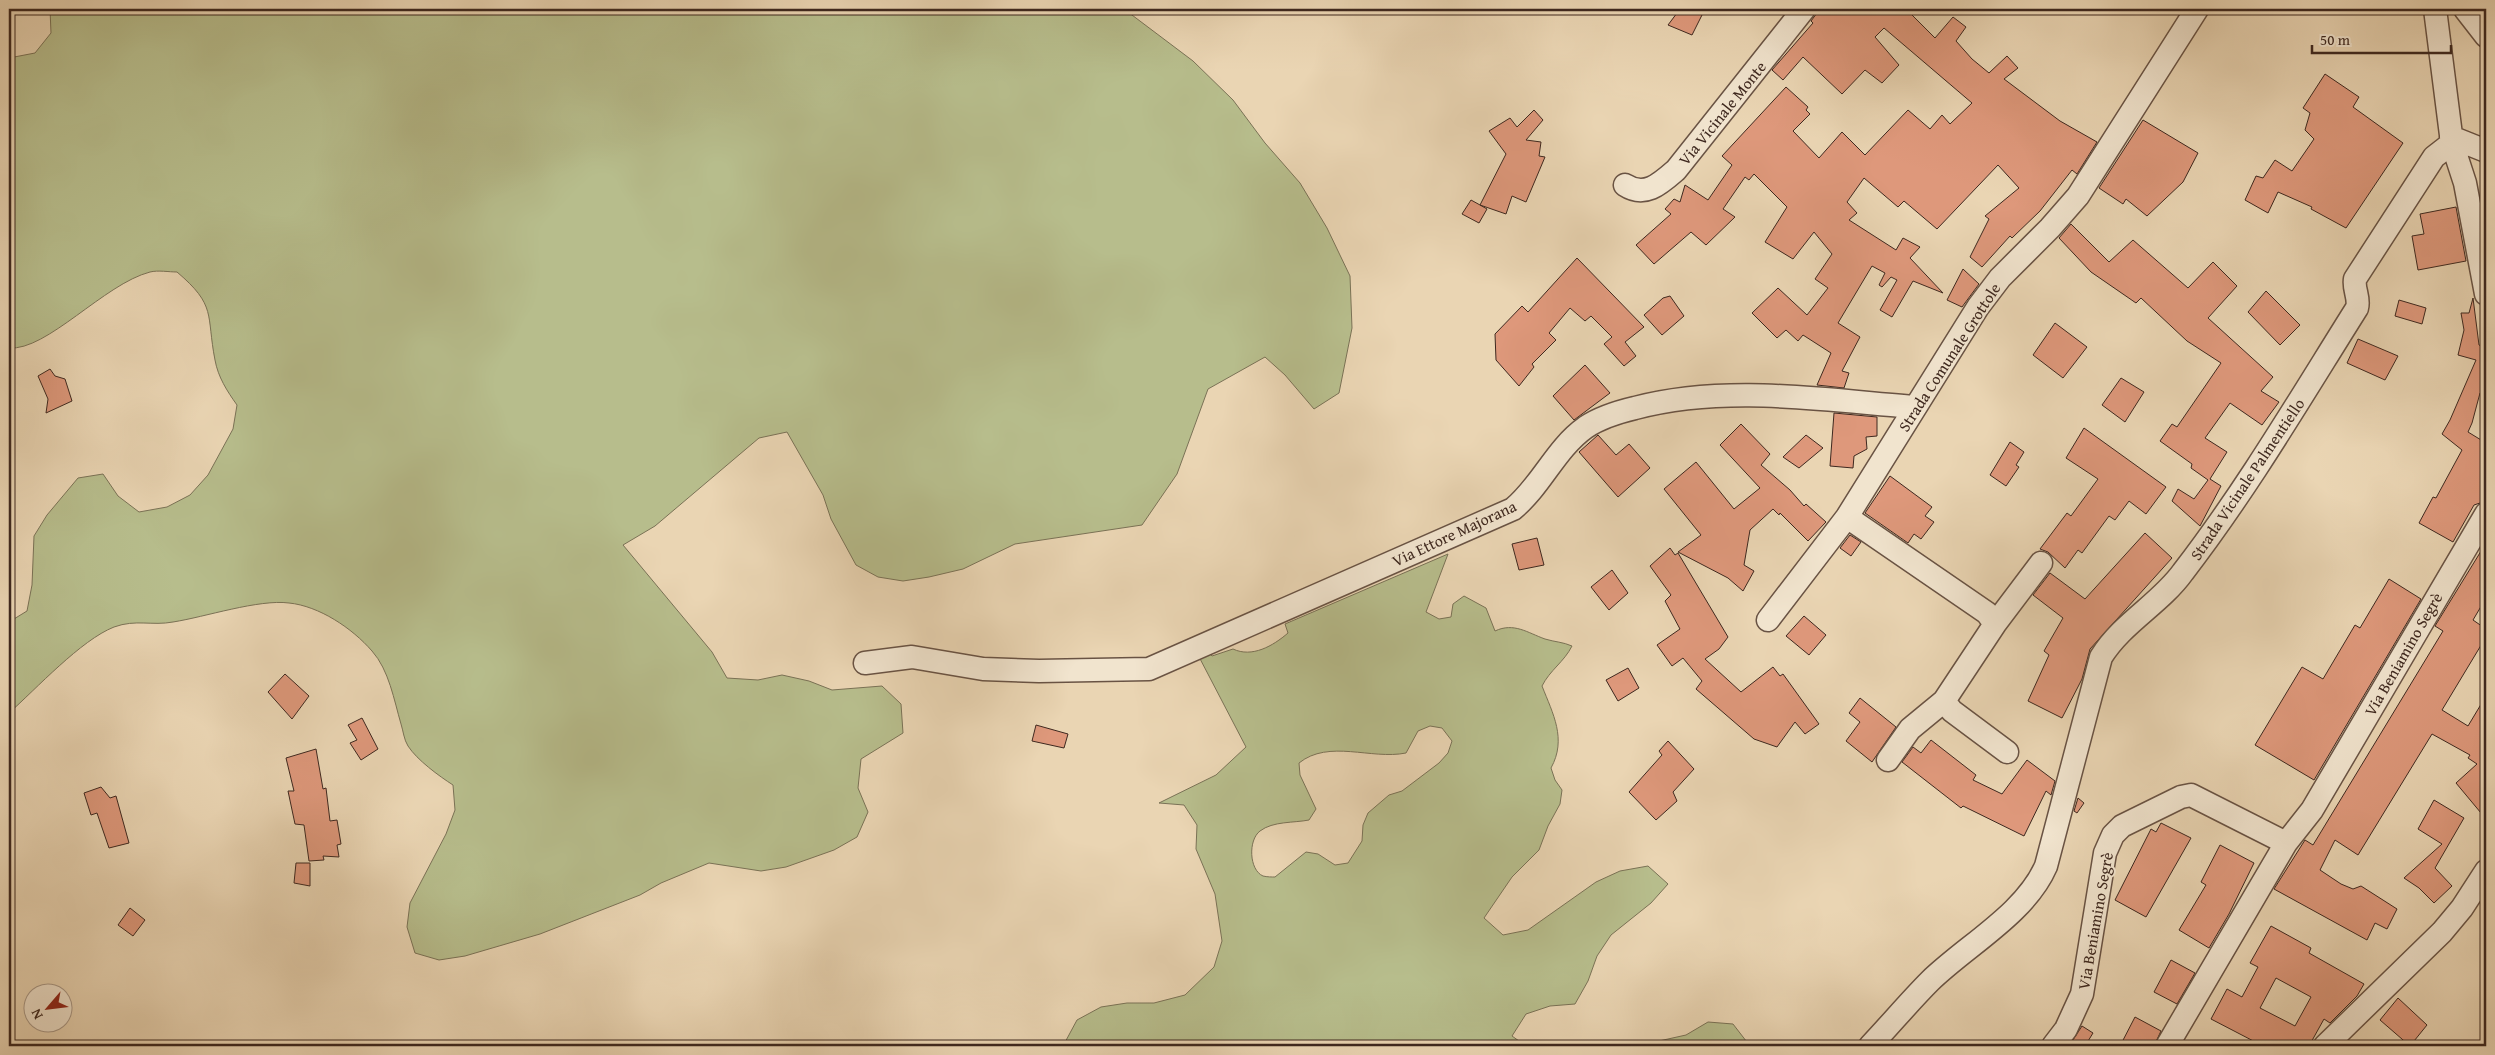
<svg xmlns="http://www.w3.org/2000/svg" width="2495" height="1055" font-family="'Gentium Book Plus',serif">
<style>
.green{fill:#b7bd8c;stroke:#7a7256;fill-rule:evenodd}
.building{fill:#de987b;stroke:#3e281f;fill-rule:evenodd}
.lines{fill:none;stroke-linecap:round;stroke-linejoin:round}
.minor-casing{stroke:#695344;stroke-width:25}
.minor{stroke:#f1e4ce;stroke-width:22}
.labels{text-anchor:middle;stroke-width:4;stroke-linejoin:round;paint-order:stroke}
.street-label{font-size:16px;fill:#3e281f;stroke:#f1e4ce}
</style>
<rect width="100%" height="100%" fill="#ead5b3"/>
<filter id="stains"><feTurbulence type="fractalNoise" baseFrequency=".004" numOctaves="4"/><feColorMatrix values="0 0 0 0 .2 0 0 0 0 .09 0 0 0 0 .02 0 0 0 .5 -.17"/></filter>
<radialGradient id="worn" r=".72"><stop offset=".6" stop-color="#630" stop-opacity="0"/><stop offset="1" stop-color="#630" stop-opacity=".3"/></radialGradient>
<path class="green" d="M 50,9 L 1124,9 L 1193,61 L 1233,100 L 1265,143 L 1300,183 L 1327,228 L 1350,276 L 1352,328 L 1339,393 L 1314,409 L 1285,375 L 1265,357 L 1208,389 L 1177,474 L 1142,525 L 1015,544 L 963,569 L 929,577 L 903,581 L 878,577 L 856,565 L 831,519 L 823,495 L 787,432 L 759,438 L 655,526 L 623,545 L 712,652 L 727,678 L 758,680 L 782,675 L 809,681 L 832,690 L 882,686 L 901,704 L 903,733 L 861,759 L 858,788 L 868,812 L 857,837 L 834,850 L 786,867 L 761,871 L 709,863 L 661,883 L 640,895 L 540,934 L 465,956 L 439,960 L 415,953 L 407,927 L 410,903 L 446,834 L 455,810 L 453,785 C 439,776 417,760 408,746 C 404,740 403,730 401,724 C 394,700 389,670 372,651 C 352,628 319,606 289,603 C 259,599 205,617 173,622 C 152,626 136,619 114,627 C 81,640 36,689 9,713 L 9,622 L 27,611 L 32,585 L 34,536 L 47,515 L 78,478 L 103,474 L 118,496 L 139,512 L 167,507 L 190,495 L 208,475 L 233,429 L 237,405 C 227,391 218,377 215,360 C 206,314 217,306 177,272 C 169,272 158,270 150,272 C 104,284 47,351 9,348 L 9,58 L 35,53 L 51,33 Z
M 1448,554 L 1426,612 L 1439,619 L 1451,617 L 1453,604 L 1464,596 L 1486,608 L 1495,631 C 1514,622 1528,633 1545,639 C 1555,642 1563,642 1572,646 C 1564,662 1550,670 1542,686 C 1553,714 1567,739 1551,768 L 1555,780 L 1562,790 L 1560,804 L 1548,826 L 1539,850 L 1512,877 L 1484,918 L 1503,935 L 1528,930 L 1596,882 L 1620,871 L 1648,866 L 1668,884 L 1651,903 L 1611,935 L 1597,956 L 1588,981 L 1575,1004 L 1550,1006 L 1526,1014 L 1512,1036 L 1526,1046 L 1063,1046 L 1077,1020 L 1101,1007 L 1127,1003 L 1154,1003 L 1185,995 L 1214,967 L 1222,941 L 1215,894 L 1196,849 L 1197,825 L 1184,805 L 1159,803 L 1216,775 L 1246,747 L 1197,653 L 1205,649 L 1212,656 L 1233,649 C 1252,658 1273,646 1288,633 L 1285,624 ZM 1430,726 L 1442,728 L 1452,741 L 1448,753 L 1439,763 L 1402,791 L 1389,795 L 1368,813 L 1363,825 L 1362,841 L 1348,863 L 1335,865 L 1318,854 L 1306,852 L 1275,877 C 1272,877 1267,877 1263,876 C 1249,870 1248,840 1260,831 C 1273,821 1294,823 1309,820 L 1316,809 L 1300,775 L 1299,763 C 1329,739 1371,760 1406,753 L 1418,731 Z
M 1708,1022 L 1733,1024 L 1750,1046 L 1650,1046 L 1659,1041 L 1686,1035 Z"/>
<path class="building" d="M 1680,9 L 1696,9 L 1703,13 L 1692,35 L 1668,25 Z
M 1820,9 L 1906,9 L 1935,38 L 1953,17 L 1966,27 L 1956,41 L 1972,59 L 1989,73 L 2007,56 L 2018,68 L 2004,79 L 2060,121 L 2097,142 L 2077,174 L 2072,170 L 2040,211 L 2012,238 L 2010,236 L 1982,267 L 1970,257 L 1989,219 L 1985,216 L 2019,188 L 1998,165 L 1937,229 L 1904,201 L 1898,207 L 1864,178 L 1847,202 L 1857,213 L 1849,220 L 1896,250 L 1903,238 L 1920,247 L 1910,258 L 1943,293 L 1913,281 L 1892,317 L 1880,310 L 1897,280 L 1891,277 L 1882,287 L 1879,285 L 1885,273 L 1872,266 L 1838,323 L 1860,337 L 1842,371 L 1849,373 L 1844,388 L 1817,385 L 1831,353 L 1803,335 L 1798,341 L 1786,330 L 1777,338 L 1752,313 L 1778,288 L 1807,315 L 1828,288 L 1815,279 L 1832,254 L 1814,232 L 1793,259 L 1765,242 L 1787,207 L 1754,174 L 1749,180 L 1745,177 L 1723,209 L 1735,217 L 1706,245 L 1691,232 L 1654,264 L 1636,245 L 1671,214 L 1665,209 L 1674,199 L 1680,202 L 1685,185 L 1708,200 L 1732,165 L 1722,156 L 1786,87 L 1808,107 L 1806,110 L 1810,114 L 1793,131 L 1819,158 L 1842,132 L 1865,155 L 1908,110 L 1930,129 L 1942,115 L 1950,124 L 1972,103 L 1884,28 L 1875,37 L 1899,65 L 1882,83 L 1865,70 L 1842,94 L 1803,57 L 1783,80 L 1772,70 L 1813,23 L 1811,21 Z
M 2325,74 L 2359,97 L 2353,107 L 2403,143 L 2346,228 L 2311,209 L 2312,207 L 2278,192 L 2268,213 L 2245,200 L 2256,176 L 2263,178 L 2275,160 L 2292,171 L 2314,139 L 2305,130 L 2310,113 L 2303,108 Z
M 1534,110 L 1543,120 L 1526,140 L 1541,142 L 1539,156 L 1545,157 L 1526,202 L 1512,196 L 1506,214 L 1480,205 L 1487,209 L 1479,223 L 1462,214 L 1471,200 L 1480,205 L 1506,154 L 1489,131 L 1510,118 L 1517,127 Z
M 2143,120 L 2198,153 L 2183,182 L 2147,216 L 2126,199 L 2123,204 L 2099,188 Z
M 2456,207 L 2466,261 L 2418,270 L 2412,236 L 2424,234 L 2420,214 Z
M 2071,224 L 2109,262 L 2133,240 L 2188,288 L 2213,262 L 2237,286 L 2208,318 L 2273,377 L 2261,391 L 2279,402 L 2262,425 L 2230,403 L 2205,438 L 2227,452 L 2210,479 L 2221,486 L 2200,526 L 2172,501 L 2178,489 L 2194,499 L 2208,480 L 2191,468 L 2192,464 L 2160,441 L 2172,424 L 2177,427 L 2221,363 L 2187,341 L 2141,298 L 2136,303 L 2091,272 L 2059,238 Z
M 1577,258 L 1644,327 L 1625,342 L 1636,356 L 1624,366 L 1604,344 L 1612,337 L 1591,316 L 1585,321 L 1570,308 L 1549,333 L 1556,340 L 1532,364 L 1534,367 L 1519,386 L 1496,360 L 1495,334 L 1522,306 L 1528,312 Z
M 1963,269 L 1979,284 L 1962,307 L 1947,300 Z
M 2266,291 L 2300,325 L 2280,345 L 2248,312 Z
M 1670,296 L 1684,316 L 1662,335 L 1644,315 L 1663,298 Z
M 2473,298 L 2479,345 L 2481,346 L 2486,335 L 2486,380 L 2484,394 L 2480,393 L 2472,423 L 2468,432 L 2486,443 L 2486,501 L 2474,505 L 2453,542 L 2419,523 L 2433,497 L 2436,498 L 2462,450 L 2442,434 L 2450,420 L 2476,360 L 2458,355 L 2464,330 L 2461,313 L 2469,313 Z
M 2399,300 L 2426,308 L 2422,324 L 2395,316 Z
M 2055,323 L 2087,347 L 2063,378 L 2033,355 Z
M 2358,339 L 2398,356 L 2385,380 L 2347,363 Z
M 1585,365 L 1610,393 L 1574,420 L 1553,396 Z
M 50,369 L 55,376 L 65,379 L 72,401 L 46,413 L 48,399 L 38,376 Z
M 2121,378 L 2144,392 L 2125,422 L 2102,405 Z
M 1834,413 L 1877,417 L 1877,436 L 1866,437 L 1867,449 L 1854,456 L 1853,468 L 1830,466 Z
M 1741,424 L 1770,454 L 1761,465 L 1790,490 L 1804,506 L 1806,504 L 1826,522 L 1808,541 L 1780,513 L 1779,515 L 1773,509 L 1750,530 L 1744,565 L 1754,571 L 1743,591 L 1728,578 L 1678,552 L 1701,535 L 1664,489 L 1696,462 L 1734,509 L 1760,488 L 1720,445 Z
M 2084,428 L 2166,487 L 2146,514 L 2129,501 L 2115,520 L 2109,516 L 2082,553 L 2078,550 L 2065,568 L 2048,552 L 2040,549 L 2067,513 L 2071,516 L 2098,479 L 2066,458 Z
M 1598,435 L 1616,455 L 1629,444 L 1650,468 L 1618,497 L 1579,452 Z
M 1806,435 L 1823,448 L 1799,468 L 1783,457 Z
M 2010,442 L 2024,452 L 2016,465 L 2019,467 L 2006,486 L 1990,475 Z
M 1890,476 L 1932,507 L 1925,516 L 1934,522 L 1921,539 L 1914,534 L 1908,543 L 1865,513 Z
M 2145,533 L 2172,558 L 2090,649 L 2082,679 L 2062,718 L 2028,701 L 2049,655 L 2044,651 L 2063,618 L 2033,595 L 2050,573 L 2085,599 Z
M 1850,535 L 1861,542 L 1851,556 L 1840,548 Z
M 1537,538 L 1544,565 L 1519,570 L 1512,544 Z
M 2486,543 L 2486,598 L 2473,620 L 2486,629 L 2486,637 L 2442,710 L 2468,726 L 2486,696 L 2486,819 L 2456,783 L 2477,764 L 2468,758 L 2470,755 L 2432,734 L 2358,855 L 2335,840 L 2320,870 L 2341,884 L 2353,889 L 2361,886 L 2397,909 L 2387,929 L 2375,923 L 2367,940 L 2274,889 L 2305,840 L 2313,845 L 2443,631 L 2435,626 Z
M 1670,548 L 1675,555 L 1678,553 L 1728,637 L 1719,649 L 1705,659 L 1741,692 L 1773,667 L 1780,676 L 1783,674 L 1819,724 L 1805,734 L 1795,722 L 1777,747 L 1754,739 L 1696,689 L 1702,681 L 1683,658 L 1672,666 L 1657,645 L 1680,629 L 1665,601 L 1671,595 L 1650,566 Z
M 1612,570 L 1628,593 L 1609,610 L 1591,587 Z
M 2389,579 L 2421,599 L 2314,780 L 2255,745 L 2302,667 L 2323,679 L 2355,625 L 2360,628 Z
M 1804,616 L 1826,635 L 1809,655 L 1786,636 Z
M 1628,668 L 1639,688 L 1618,701 L 1606,680 Z
M 285,674 L 309,696 L 292,719 L 268,692 Z
M 1860,698 L 1896,727 L 1872,762 L 1846,741 L 1860,722 L 1849,713 Z
M 362,718 L 378,749 L 361,760 L 350,743 L 357,740 L 348,725 Z
M 1036,725 L 1068,734 L 1064,748 L 1032,741 Z
M 1931,740 L 1976,775 L 1973,780 L 2002,794 L 2027,760 L 2055,781 L 2051,795 L 2046,791 L 2024,836 L 1963,806 L 1961,808 L 1902,762 L 1913,747 L 1921,753 Z
M 1668,741 L 1694,769 L 1673,792 L 1677,801 L 1656,820 L 1629,792 L 1662,755 L 1659,751 Z
M 316,749 L 323,789 L 326,788 L 330,821 L 337,820 L 341,844 L 337,845 L 339,857 L 323,856 L 324,860 L 309,861 L 304,825 L 295,824 L 288,791 L 294,791 L 286,758 Z
M 101,787 L 110,798 L 116,796 L 129,843 L 109,848 L 97,813 L 91,815 L 84,793 Z
M 2078,798 L 2084,803 L 2077,813 L 2074,811 Z
M 2434,800 L 2464,818 L 2435,868 L 2452,886 L 2434,903 L 2419,888 L 2404,878 L 2442,844 L 2418,829 Z
M 2161,823 L 2191,838 L 2146,917 L 2115,900 L 2151,829 L 2156,832 Z
M 2220,845 L 2254,863 L 2229,914 L 2209,948 L 2179,930 L 2206,885 L 2201,882 Z
M 296,863 L 310,863 L 310,886 L 294,883 Z
M 130,908 L 145,920 L 133,936 L 118,925 Z
M 2271,926 L 2311,948 L 2309,953 L 2364,984 L 2357,996 L 2330,1023 L 2324,1019 L 2309,1046 L 2263,1046 L 2211,1019 L 2227,989 L 2242,997 L 2258,967 L 2250,963 ZM 2276,978 L 2311,997 L 2295,1026 L 2260,1008 Z
M 2171,960 L 2195,973 L 2177,1004 L 2154,992 Z
M 2398,998 L 2427,1025 L 2410,1046 L 2380,1020 Z
M 2135,1017 L 2161,1031 L 2154,1046 L 2120,1046 Z
M 2082,1026 L 2093,1033 L 2085,1046 L 2069,1046 Z"/>
<g class="lines">
<g class="minor-casing">
<path id="minor" d="M 2435,9 L 2452,143 L 2465,183 L 2486,294
M 2465,9 L 2486,36
M 2451,137 L 2486,151
M 1625,185 C 1645,198 1660,184 1676,170 L 1804,9
M 1847,517 L 1987,613 L 1995,624 L 1944,701 L 1910,729 L 1888,760
M 1768,620 L 1847,517 L 1978,307 L 2000,278 L 2050,228 L 2078,196 L 2197,9
M 1995,624 L 2041,563
M 865,663 L 912,657 L 983,669 L 1039,671 L 1149,669 L 1513,509 C 1542,485 1555,449 1586,427 C 1601,417 1618,412 1635,408 C 1726,384 1823,400 1915,407
M 1944,701 L 1952,711 L 2007,752
M 1870,1046 C 1890,1025 1909,1002 1930,981 C 1967,945 2025,914 2046,866 L 2101,657 C 2123,622 2160,604 2183,572 C 2247,489 2301,397 2357,308 C 2360,298 2353,289 2355,279 L 2434,157 L 2452,143
M 2053,1046 L 2066,1029 L 2082,994 L 2105,853 L 2113,835 L 2122,826 L 2181,797 L 2191,795 L 2286,843
M 2167,1046 L 2286,843 L 2312,810 L 2486,514
M 2325,1046 L 2442,932 L 2462,908 L 2486,871"/>
</g>
<use href="#minor" class="minor"/>
</g>
<g class="labels">
<g class="street-label">
<text transform="translate(1722 113) rotate(-51)" y="6">Via Vicinale Monte</text>
<text transform="translate(1949 357) rotate(-57)" y="6">Strada Comunale Grottole</text>
<text transform="translate(2247 479) rotate(-56)" y="6">Strada Vicinale Palmentiello</text>
<text transform="translate(1454 533) rotate(-25)" y="6">Via Ettore Majorana</text>
<text transform="translate(2403 654) rotate(-60)" y="6">Via Beniamino Segrè</text>
<text transform="translate(2095 921) rotate(-80)" y="6">Via Beniamino Segrè</text>
</g>
</g>
<rect width="2495" height="1055" fill="none" stroke="#ead5b3" stroke-width="30"/>
<rect x="10" y="10" width="2475" height="1035" fill="none" stroke="#3e281f" stroke-width="2.5"/>
<rect x="15" y="15" width="2465" height="1025" fill="none" stroke="#3e281f"/>
<g transform="translate(48 1008) rotate(242)"><circle r="24" fill="#f1e4ce" stroke="#a99988"/>
<path d="M0-4L9 19L0 12L-9 19Z" fill="#8f2418"/>
<text y="-8" font-size="14" font-weight="bold" text-anchor="middle" fill="#3e281f">N</text>
</g>
<path d="M2312 45v8h139v-8" fill="none" stroke="#3e281f" stroke-width="2.5"/>
<text x="2320" y="45" font-size="15" fill="#3e281f" stroke="#f1e4ce" stroke-width="4" paint-order="stroke">50 m</text>
<rect width="100%" height="100%" filter="url(#stains)"/>
<rect width="100%" height="100%" fill="url(#worn)"/>
</svg>
